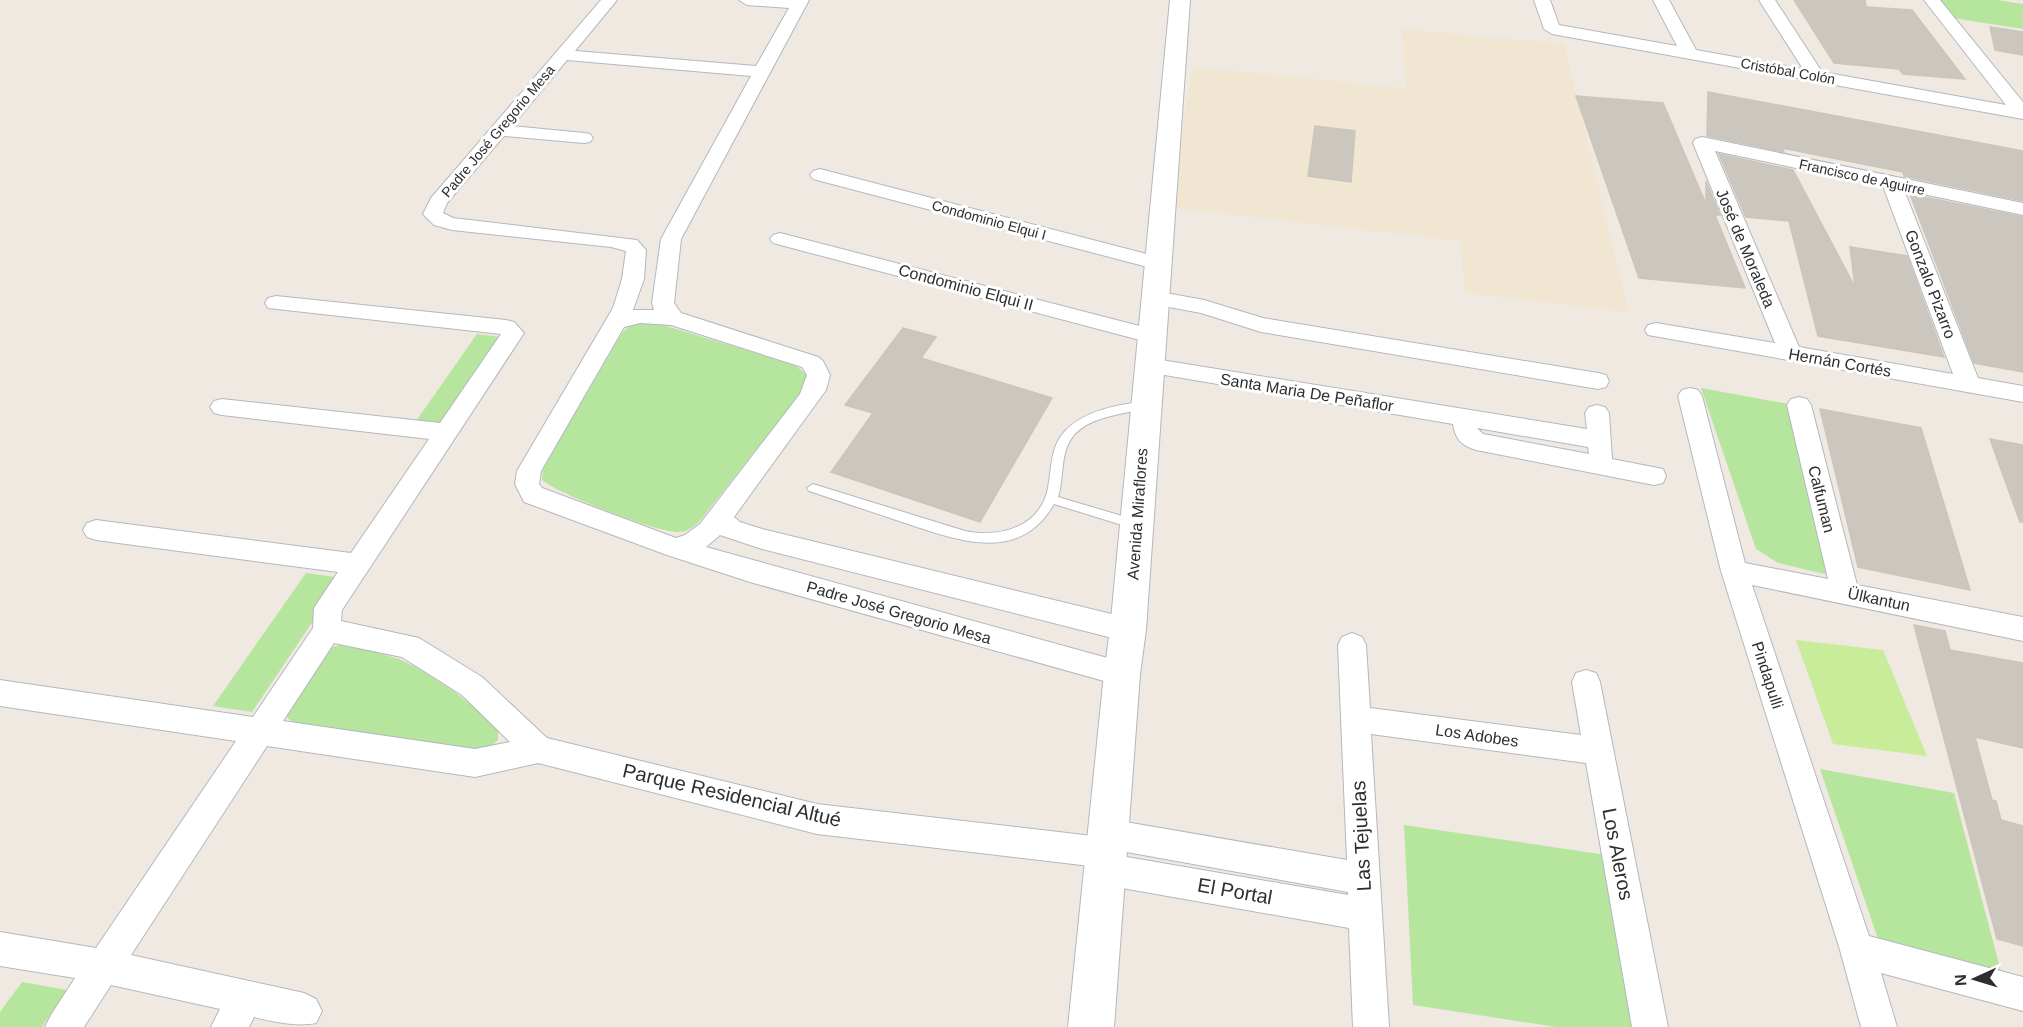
<svg xmlns="http://www.w3.org/2000/svg" width="2023" height="1027" font-family="Arial,sans-serif">
<style>
.education{fill:#f0e6d1}
.green{fill:#b6e59e}
.pitch{fill:#c9ec9a}
.building{fill:#cbc7bf;stroke:#cbc5ba;stroke-width:1.5}
.lines{fill:none;stroke-linecap:round;stroke-linejoin:round}
.lane-casing{stroke:#b4b7c1;stroke-width:2}
.street-casing{stroke:#b4b7c1;stroke-width:2}
.secondary-casing{stroke:#b4b7c1;stroke-width:2}
.lane{fill:#fff;fill-rule:evenodd}
.street{fill:#fff;fill-rule:evenodd}
.secondary{fill:#fff;fill-rule:evenodd}
.labels{text-anchor:middle;stroke-width:6;stroke-linejoin:round;paint-order:stroke}
.far-street-label{font-size:14px;fill:#2e2e2e;stroke:#fff}
.street-label{font-size:16px;fill:#2e2e2e;stroke:#fff}
.near-street-label{font-size:20px;fill:#2e2e2e;stroke:#fff}
</style>
<rect width="100%" height="100%" fill="#efe9e1"/>
<path class="education" d="M 1402,29 L 1564,44 L 1629,312 L 1465,293 L 1460,241 L 1168,207 L 1193,67 L 1406,88 Z"/>
<path class="green" d="M 1932,0 L 1997,0 L 2023,4 L 2023,29 L 1946,17 Z
M 634,322 L 653,322 L 795,365 L 807,375 L 803,390 L 699,522 C 693,527 687,532 679,532 C 660,534 556,493 542,480 L 543,468 L 622,333 Z
M 477,334 L 508,338 L 447,428 L 414,424 Z
M 1701,388 L 1794,405 L 1837,577 L 1778,563 L 1756,549 Z
M 306,573 L 342,578 L 252,712 L 213,706 Z
M 346,643 L 399,659 L 422,670 L 455,692 L 494,724 L 498,728 L 498,740 L 490,748 L 480,751 L 292,722 L 285,715 L 330,648 Z
M 1820,769 L 1954,793 L 2001,972 L 1878,939 Z
M 1404,825 L 1606,855 L 1633,1027 L 1556,1027 L 1413,1005 Z
M 22,982 L 67,990 L 42,1027 L 0,1027 L 0,1012 Z"/>
<path class="pitch" d="M 1796,640 L 1883,650 L 1927,756 L 1833,744 Z"/>
<path class="building" d="M 1794,0 L 1865,0 L 1866,7 L 1912,10 L 1965,79 L 1903,74 L 1899,69 L 1834,63 Z
M 1990,27 L 2023,32 L 2023,55 L 1995,50 Z
M 1708,92 L 2023,151 L 2023,201 L 1904,176 L 1903,172 L 1782,148 L 1784,152 L 1707,136 Z
M 1576,96 L 1663,103 L 1706,204 L 1706,181 L 1720,215 L 1715,215 L 1745,288 L 1639,278 Z
M 1315,126 L 1355,131 L 1351,182 L 1308,176 Z
M 1719,154 L 1793,170 L 1855,287 L 1850,247 L 1907,256 L 1944,357 L 1818,336 L 1789,221 L 1746,217 Z
M 1910,194 L 2023,217 L 2023,372 L 1974,363 Z
M 903,328 L 936,337 L 921,358 L 1052,398 L 980,522 L 831,472 L 873,413 L 845,405 Z
M 1820,409 L 1921,428 L 1970,590 L 1858,567 Z
M 1990,439 L 2023,445 L 2023,522 L 2020,522 Z
M 1914,625 L 1945,631 L 1950,650 L 2023,663 L 2023,748 L 1975,737 L 1992,800 L 1996,801 L 2001,820 L 2023,826 L 2023,946 L 1997,939 Z"/>
<g class="lines">
<g class="lane-casing">
<path id="lane" d="M 1145,401 L 1151,405 L 1149,408 C 1121,415 1076,416 1066,450 C 1061,465 1063,482 1058,497 L 1139,521 L 1141,524 L 1139,527 L 1135,529 L 1054,504 C 1019,565 957,540 905,523 C 873,512 841,502 809,491 L 807,488 L 813,484 L 965,531 C 999,538 1040,528 1048,488 C 1052,468 1050,447 1065,431 C 1085,410 1118,405 1145,401 Z"/>
</g>
<g class="street-casing">
<path id="street" d="M 601,0 L 617,0 L 575,51 L 756,66 L 789,8 L 747,5 L 739,0 L 809,0 L 681,239 L 674,303 L 681,313 L 818,357 L 823,361 L 830,375 L 826,390 L 734,517 L 740,522 L 762,529 L 1128,618 L 1138,622 L 1142,630 L 1138,638 L 1128,642 L 762,549 L 720,535 L 706,547 L 1122,662 L 1132,665 L 1136,674 L 1132,683 L 1122,686 L 750,582 L 667,555 L 524,502 L 515,484 L 517,471 L 613,308 L 622,279 L 626,251 L 611,247 L 452,230 L 434,225 L 423,214 L 431,198 ZM 567,60 L 751,76 L 661,239 L 652,303 L 654,310 L 633,310 L 644,279 L 646,250 L 637,240 L 453,218 L 443,213 L 447,203 L 504,136 L 584,143 L 590,142 L 593,138 L 590,134 L 584,133 L 512,126 ZM 640,323 L 671,325 L 802,367 L 807,375 L 800,394 L 700,524 L 685,535 L 676,538 L 542,488 L 539,484 L 541,471 L 624,327 Z
M 1534,0 L 1550,0 L 1559,25 L 1677,46 L 1653,0 L 1669,0 L 1696,50 L 1803,69 L 1759,0 L 1775,0 L 1822,72 L 2006,105 L 1924,0 L 1940,0 L 2023,102 L 2023,119 L 1552,34 L 1544,29 Z
M 1702,137 L 2023,203 L 2023,215 L 1904,190 L 1978,378 L 2023,386 L 2023,402 L 1648,335 L 1645,330 L 1648,325 L 1656,323 L 1775,343 L 1693,143 L 1695,139 ZM 1715,151 L 1883,186 L 1953,374 L 1799,347 Z
M 820,169 L 1166,259 L 1169,264 L 1166,269 L 1159,270 L 813,179 L 810,175 L 813,171 Z
M 780,233 L 1151,329 L 1159,331 L 1162,336 L 1159,341 L 1151,343 L 773,243 L 770,239 L 773,235 Z
M 1155,291 L 1204,300 L 1263,318 L 1598,373 L 1606,375 L 1609,381 L 1606,387 L 1598,389 L 1261,332 L 1201,313 L 1147,303 L 1144,298 L 1147,293 Z
M 276,296 L 506,320 L 514,322 L 524,333 L 342,610 L 341,621 L 419,638 L 482,677 L 547,738 L 817,804 L 1093,836 L 1097,823 L 1108,819 L 1347,860 L 1338,645 L 1342,637 L 1352,633 L 1362,637 L 1366,645 L 1370,708 L 1581,735 L 1572,682 L 1576,673 L 1586,670 L 1596,673 L 1600,682 L 1668,1027 L 1632,1027 L 1586,763 L 1371,734 L 1389,1027 L 1353,1027 L 1349,928 L 1105,885 L 1094,880 L 1090,866 L 817,834 L 538,763 L 475,777 L 267,746 L 131,955 L 304,993 L 316,999 L 322,1011 L 316,1023 C 297,1027 274,1022 254,1017 L 249,1027 L 211,1027 L 220,1009 L 111,985 L 84,1027 L 45,1027 L 51,1015 L 75,978 L 0,966 L 0,932 L 96,948 L 236,741 L 0,706 L 0,680 L 253,717 L 313,628 L 314,608 L 338,572 L 96,540 L 87,537 L 83,530 L 87,523 L 96,520 L 351,553 L 429,439 L 222,415 L 214,413 L 210,407 L 214,401 L 222,399 L 440,423 L 501,334 L 268,308 L 265,303 L 268,298 ZM 334,643 L 402,657 L 462,695 L 510,742 L 475,749 L 283,721 ZM 1121,851 L 1348,892 L 1348,895 L 1121,856 Z
M 1149,358 L 1587,429 L 1585,413 L 1589,407 L 1597,405 L 1605,407 L 1609,413 L 1612,459 L 1663,469 L 1666,476 L 1663,483 L 1654,485 L 1476,450 C 1462,446 1455,439 1453,424 L 1141,371 L 1138,366 L 1141,361 ZM 1477,428 L 1588,447 L 1589,454 L 1483,434 Z
M 1690,388 L 1698,390 L 1702,396 L 1745,563 L 1828,579 L 1787,405 L 1791,399 L 1799,397 L 1807,399 L 1811,405 L 1857,585 L 2023,617 L 2023,641 L 1752,585 L 1869,936 L 2023,977 L 2023,1011 L 1881,973 L 1897,1027 L 1861,1027 L 1840,950 L 1721,571 L 1678,396 L 1682,390 Z"/>
</g>
<g class="secondary-casing">
<path id="secondary" d="M 1170,0 L 1190,0 L 1146,630 L 1140,674 L 1114,1027 L 1068,1027 L 1104,674 L 1110,630 Z"/>
</g>
<use href="#lane" class="lane"/>
<use href="#street" class="street"/>
<use href="#secondary" class="secondary"/>
</g>
<g class="labels">
<g class="far-street-label">
<text transform="translate(1788 71) rotate(10)" y="5">Cristóbal Colón</text>
<text transform="translate(498 131) rotate(-50)" y="5">Padre José Gregorio Mesa</text>
<text transform="translate(1862 177) rotate(12)" y="5">Francisco de Aguirre</text>
<text transform="translate(989 220) rotate(15)" y="5">Condominio Elqui I</text>
</g>
<g class="street-label">
<text transform="translate(1746 248) rotate(67)" y="6">José de Moraleda</text>
<text transform="translate(1931 284) rotate(69)" y="6">Gonzalo Pizarro</text>
<text transform="translate(966 287) rotate(15)" y="6">Condominio Elqui II</text>
<text transform="translate(1840 362) rotate(10)" y="6">Hernán Cortés</text>
<text transform="translate(1307 392) rotate(9)" y="6">Santa Maria De Peñaflor</text>
<text transform="translate(1822 499) rotate(76)" y="6">Calfuman</text>
<text transform="translate(1137 514) rotate(-86)" y="6">Avenida Miraflores</text>
<text transform="translate(1879 599) rotate(12)" y="6">Ülkantun</text>
<text transform="translate(899 612) rotate(16)" y="6">Padre José Gregorio Mesa</text>
<text transform="translate(1768 675) rotate(72)" y="6">Pindapulli</text>
<text transform="translate(1477 735) rotate(8)" y="6">Los Adobes</text>
</g>
<g class="near-street-label">
<text transform="translate(732 795) rotate(13)" y="7">Parque Residencial Altué</text>
<text transform="translate(1361 836) rotate(-93)" y="7">Las Tejuelas</text>
<text transform="translate(1618 854) rotate(79)" y="7">Los Aleros</text>
<text transform="translate(1235 891) rotate(10)" y="7">El Portal</text>
</g>
</g>
<g transform="translate(1975 979) rotate(266)" stroke="#ffffff" stroke-width="4.5" paint-order="stroke">
<path d="M0-4.5L10 22L0 15L-10 22Z" fill="#2e2e2e"/>
<text y="-9" font-size="16" font-weight="bold" text-anchor="middle" fill="#2e2e2e">N</text>
</g>
</svg>
